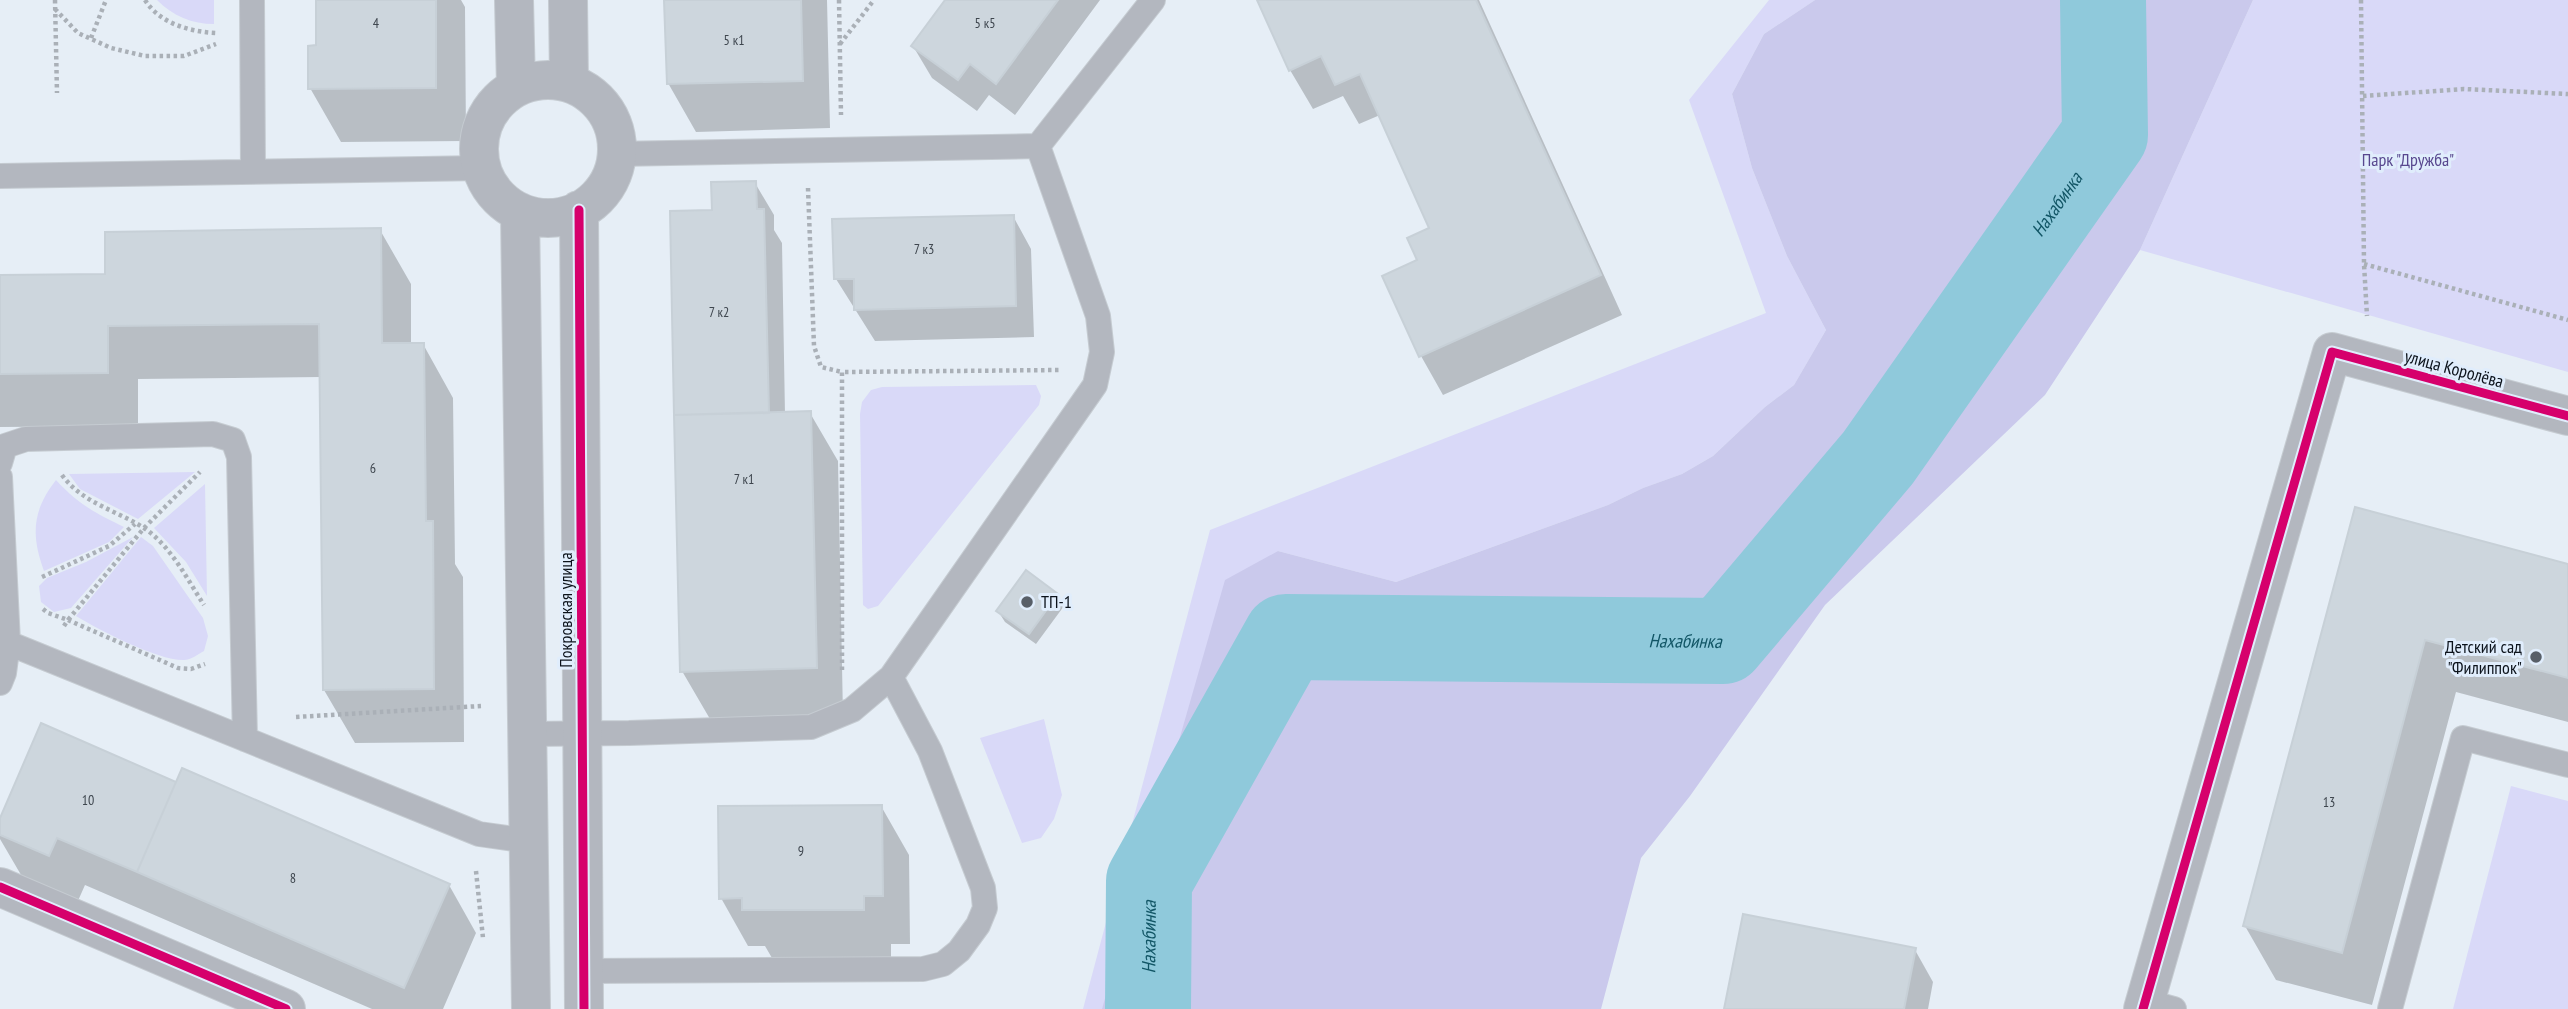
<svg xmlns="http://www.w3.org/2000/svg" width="2568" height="1009" font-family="'PT Sans Narrow',sans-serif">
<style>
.green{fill:#d9d9f8}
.forest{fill:#cac9ec}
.shadow{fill:#0003}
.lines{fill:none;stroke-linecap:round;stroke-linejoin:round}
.river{stroke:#8fc9db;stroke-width:86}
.building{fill:#cdd6dd;stroke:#c7d0d7;stroke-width:2}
.service-casing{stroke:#c5cbd1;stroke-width:26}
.minor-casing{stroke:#c5cbd1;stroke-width:40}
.path{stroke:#aab0b7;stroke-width:4.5;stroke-dasharray:3.5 3.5;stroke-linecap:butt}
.service{stroke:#b3b7bf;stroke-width:24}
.minor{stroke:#b3b7bf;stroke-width:38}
.cycleway-casing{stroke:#e0edfc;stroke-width:13}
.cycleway{stroke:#d6006c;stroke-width:9}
.poi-dot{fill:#585f68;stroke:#e0edfc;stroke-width:2.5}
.labels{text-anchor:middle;stroke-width:6;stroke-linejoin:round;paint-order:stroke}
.number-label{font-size:14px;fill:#3e464e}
.park-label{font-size:18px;fill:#58488f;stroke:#e0edfc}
.street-label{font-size:18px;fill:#0b121b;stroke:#e0edfc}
.poi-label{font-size:18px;fill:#0b121b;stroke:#e0edfc;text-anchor:start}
.water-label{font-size:19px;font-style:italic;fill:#115565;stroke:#e0edfc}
</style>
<rect width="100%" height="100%" fill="#e6eef6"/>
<path class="green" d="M 157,0 L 214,0 L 214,24 C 192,24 173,16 157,0 Z
M 1769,0 L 1815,0 L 1764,34 L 1732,94 L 1752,168 L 1787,256 L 1826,330 L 1794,385 L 1765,407 L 1713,456 L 1682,474 L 1643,488 L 1608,505 L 1396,582 L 1278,551 L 1102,1009 L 1083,1009 L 1210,530 L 1766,313 L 1689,100 Z
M 2253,0 L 2568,0 L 2568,372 L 2140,250 Z
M 1036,385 L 1041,396 L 1039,405 L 878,606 L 868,609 L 863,605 L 860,414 L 862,402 L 871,390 L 882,387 Z
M 195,472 L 138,519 L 80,489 L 69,474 Z
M 56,480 C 78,504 95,513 124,527 L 109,542 L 44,571 C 31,535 32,511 56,480 Z
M 205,484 L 207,596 L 186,562 L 154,528 Z
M 133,537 L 71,608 L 54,612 L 41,602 L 39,586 L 47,578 L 86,562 Z
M 141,537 L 153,546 L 203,618 L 208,636 L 204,651 C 198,654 191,660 184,660 C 159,661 99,630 76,616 Z
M 1044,719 L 1062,795 L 1054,819 L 1041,838 L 1022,843 L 980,738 Z
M 2511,786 L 2568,801 L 2568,1009 L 2453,1009 Z"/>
<path class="forest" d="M 1815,0 L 2253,0 L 2140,250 L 2045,395 L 1825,605 L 1690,796 L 1641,858 L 1601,1009 L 1102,1009 L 1225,580 L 1278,551 L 1396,582 L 1608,505 L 1643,488 L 1682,474 L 1713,456 L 1765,407 L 1794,385 L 1826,330 L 1787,256 L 1752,168 L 1732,94 L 1764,34 Z"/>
<path class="shadow" d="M 318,0 L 461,0 L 465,7 L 466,141 L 341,142 L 310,88 L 318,47 Z
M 666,0 L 827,0 L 830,128 L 696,132 L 668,83 Z
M 947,0 L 1100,0 L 1015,115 L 989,95 L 977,111 L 932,78 L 913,46 Z
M 1258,0 L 1479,0 L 1622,315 L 1443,395 L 1421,356 L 1385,277 L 1419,261 L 1431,229 L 1380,115 L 1359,124 L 1343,96 L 1313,109 L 1290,70 Z
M 755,183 L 774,215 L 774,230 L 782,243 L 785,414 L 810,413 L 838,461 L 843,716 L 710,719 L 682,671 L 714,212 Z
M 1013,216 L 1031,249 L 1034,337 L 875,341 L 836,279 Z
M 380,230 L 411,284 L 411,345 L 423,344 L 453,398 L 455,564 L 463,577 L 464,742 L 355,743 L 324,690 L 321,377 L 138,379 L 138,426 L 0,427 L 0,277 L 106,276 Z
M 2357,509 L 2568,566 L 2568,722 L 2456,692 L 2372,1005 L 2276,980 L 2245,926 Z
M 1057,595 L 1064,606 L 1036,644 L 1005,622 L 998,611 Z
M 177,784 L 449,885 L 476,933 L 443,1009 L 372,1009 L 85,885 L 77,903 L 24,880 L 0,839 L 0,822 Z
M 881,806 L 909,855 L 910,944 L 891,944 L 891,958 L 772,958 L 765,946 L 748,946 L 721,898 Z
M 1915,950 L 1933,982 L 1928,1009 L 1726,1009 Z"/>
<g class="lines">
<path class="river" id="s1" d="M 1148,1009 L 1149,881 L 1286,637 L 1723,641 L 1878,458 L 2105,135 L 2103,0"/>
</g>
<path class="building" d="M 316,0 L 436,0 L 436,88 L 308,89 L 308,46 L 316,45 Z
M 664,0 L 801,0 L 803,81 L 667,84 Z
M 945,0 L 1058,0 L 996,84 L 970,64 L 958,80 L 911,46 Z
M 1257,0 L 1476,0 L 1601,275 L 1419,357 L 1382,276 L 1417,260 L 1407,238 L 1429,228 L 1360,74 L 1335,85 L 1321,56 L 1289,71 Z
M 756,181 L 757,209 L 764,209 L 769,413 L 674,415 L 670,211 L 712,210 L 711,182 Z
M 1014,215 L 1016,306 L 854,310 L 854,279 L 834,279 L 832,219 Z
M 381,228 L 382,343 L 424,343 L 426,521 L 433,521 L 434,689 L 323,690 L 319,324 L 108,326 L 108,373 L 0,374 L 0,275 L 105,274 L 105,232 Z
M 811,411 L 817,668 L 680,672 L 674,415 Z
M 2355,507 L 2568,564 L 2568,678 L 2425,640 L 2342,953 L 2243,926 Z
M 1026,570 L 1058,594 L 1029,634 L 996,611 Z
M 41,723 L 176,782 L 137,872 L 57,838 L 49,856 L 0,835 L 0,818 Z
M 182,768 L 450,884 L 404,988 L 137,872 Z
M 882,805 L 883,896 L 864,896 L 864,910 L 742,910 L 742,898 L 719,899 L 718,806 Z
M 1743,914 L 1916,948 L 1904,1009 L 1724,1009 Z"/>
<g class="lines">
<g class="service-casing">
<path id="service" d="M 252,0 L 253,171
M 1038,146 L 1153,0
M 0,176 L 482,168
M 0,463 L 5,446 L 26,439 L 213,434 L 233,440 L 239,457 L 245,739
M 0,477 L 8,643
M 0,683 L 4,673 L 8,643 L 479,834 L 529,841
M 527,734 L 629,733 L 811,727 L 852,710 L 891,677 L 1095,385 L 1102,352 L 1098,316 L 1038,146 L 616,154
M 584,971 L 923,969 L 943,964 L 959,951 L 978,925 L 985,908 L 983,888 L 930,751 L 891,677
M 2145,1001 L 2174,1009
M 2390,1009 L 2463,738 L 2568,765"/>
</g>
<g class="minor-casing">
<path id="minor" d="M 514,0 L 516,86
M 568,0 L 569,82
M479 149a69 69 0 1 1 138 0a69 69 0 1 1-138 0Z
M 579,210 L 584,1009
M 520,212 L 531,1009
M 0,887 L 286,1009
M 2143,1009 L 2332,352 L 2568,416"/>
</g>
<path class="path" d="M 55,0 L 57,93
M 145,0 C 160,24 191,32 217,33
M 839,0 L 841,115
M 2361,0 L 2364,264 L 2367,316
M 55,9 L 78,33 L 111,48 L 145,56 L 184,56 L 216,44
M 91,38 L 106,0
M 840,44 L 874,0
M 2363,96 L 2464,89 L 2568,94
M 808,188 L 814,346 L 821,367 L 842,372
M 2364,264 L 2568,320
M 62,475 C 82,503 116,510 144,528 C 171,546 187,579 204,605
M 42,577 L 109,546 L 135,524
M 43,609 L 48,613 L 68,620 L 144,528 L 200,472
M 64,626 L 68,620 L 178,668 L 191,669 L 205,664
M 842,670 L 842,372 L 1061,370
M 296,717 L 481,706
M 476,871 L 483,938"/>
<use href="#service" class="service"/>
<use href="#minor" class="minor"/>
<g class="cycleway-casing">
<path id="cycleway" d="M 579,210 L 584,1009
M 0,887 L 286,1009
M 2143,1009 L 2332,352 L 2568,416"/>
</g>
<use href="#cycleway" class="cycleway"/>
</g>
<g class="poi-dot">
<circle cx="1027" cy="602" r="7"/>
<circle cx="2536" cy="657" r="7"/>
</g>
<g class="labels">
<g class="number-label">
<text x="376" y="28">4</text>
<text x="985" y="28">5 к5</text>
<text x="734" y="45">5 к1</text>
<text x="924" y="254">7 к3</text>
<text x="719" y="317">7 к2</text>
<text x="373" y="473">6</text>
<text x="744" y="484">7 к1</text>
<text x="88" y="805">10</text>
<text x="2329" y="807">13</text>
<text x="801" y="856">9</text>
<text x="293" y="883">8</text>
</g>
<g class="park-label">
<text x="2408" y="166">Парк "Дружба"</text>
</g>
<g class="street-label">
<text transform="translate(2454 369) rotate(15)" y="6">улица Королёва</text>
<text transform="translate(566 610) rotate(-90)" y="6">Покровская улица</text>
</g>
<g class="poi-label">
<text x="1041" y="608">ТП-1</text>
<text x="2522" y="653" text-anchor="end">Детский сад<tspan x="2522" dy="21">"Филиппок"</tspan></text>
</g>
<g class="water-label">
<text dy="7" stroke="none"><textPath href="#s1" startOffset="1395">Нахабинка</textPath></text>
<text dy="7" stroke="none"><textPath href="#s1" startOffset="807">Нахабинка</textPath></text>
<text dy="7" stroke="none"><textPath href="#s1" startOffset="72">Нахабинка</textPath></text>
</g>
</g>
</svg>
